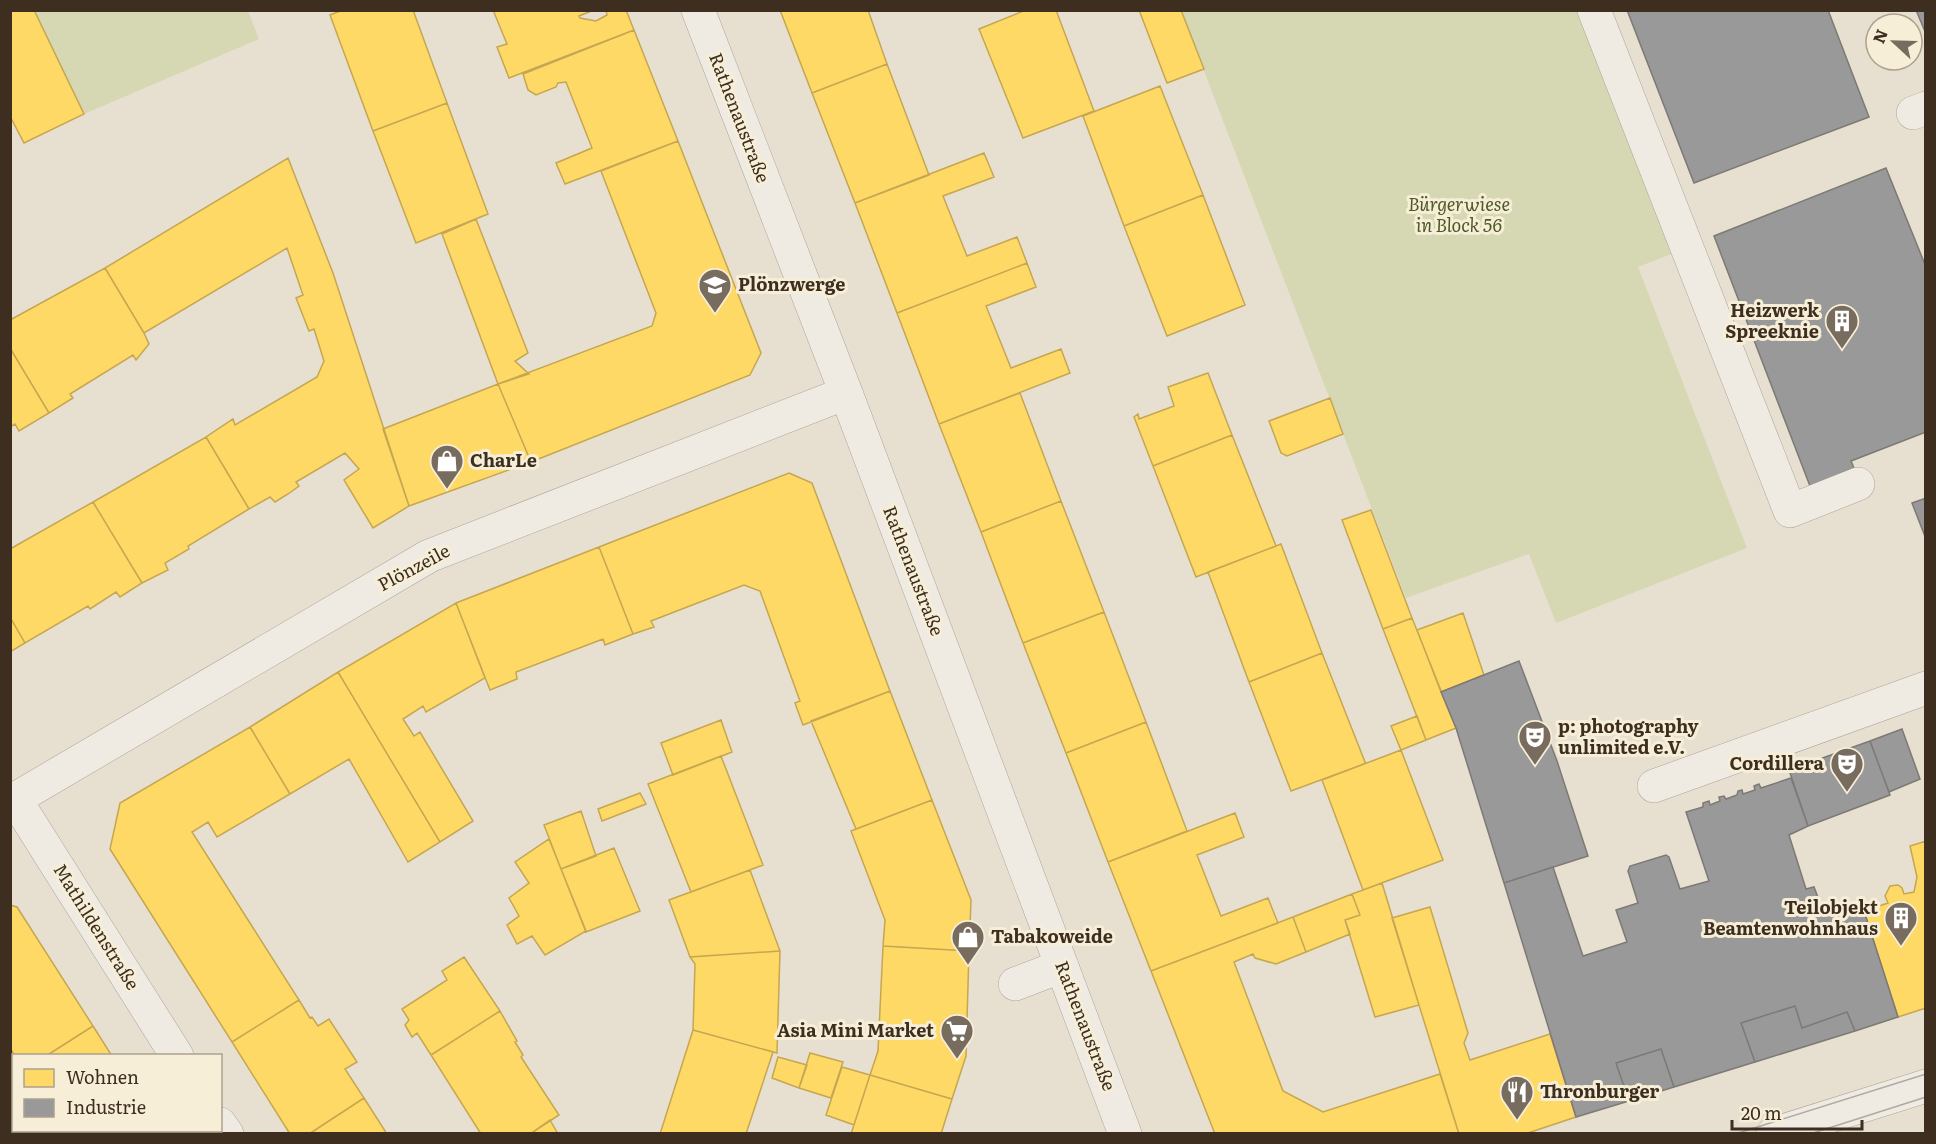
<svg xmlns="http://www.w3.org/2000/svg" width="1936" height="1144" font-family="Literata,serif">
<style>
.green{fill:#d6d7b3}
.homes{fill:#ffd966;stroke:#c5a651;stroke-width:1.5}
.industry{fill:#999;stroke:#7d7975;stroke-width:1.5}
.lines{fill:none;stroke-linecap:round;stroke-linejoin:round}
.minor-casing{stroke:#ada599;stroke-width:34}
.minor{stroke:#efebe3;stroke-width:33}
.tram{stroke:#afaaa2;stroke-width:1.5}
.labels{text-anchor:middle;stroke-width:6;stroke-linejoin:round;paint-order:stroke}
.street-label{font-size:18px;fill:#3d2e20;stroke:#f7eed8}
.park-label{font-size:18px;font-style:italic;fill:#4d5a26;stroke:#f7eed8}
.poi-label{font-size:18px;font-weight:bold;fill:#3d2e20;stroke:#f7eed8;text-anchor:start}
</style>
<rect width="100%" height="100%" fill="#e7e0d1"/>
<path class="green" d="M 34,11 L 248,11 L 259,39 L 84,114 Z
M 1181,11 L 1578,11 L 1674,253 L 1638,267 L 1747,548 L 1556,623 L 1529,554 L 1406,598 Z"/>
<path class="homes" d="M 10,10 L 34,10 L 84,114 L 24,143 L 10,116 Z
M 343,10 L 413,10 L 447,103 L 373,131 L 330,15 Z
M 493,10 L 588,10 L 589,12 L 579,16 L 580,18 L 596,21 L 607,15 L 606,10 L 626,10 L 634,30 L 509,78 L 497,47 L 507,44 Z
M 780,10 L 868,10 L 887,64 L 812,93 Z
M 1026,10 L 1056,10 L 1094,111 L 1023,138 L 979,29 Z
M 1139,10 L 1181,10 L 1204,69 L 1167,83 Z
M 634,30 L 678,141 L 565,184 L 556,163 L 592,148 L 566,82 L 558,83 L 556,87 L 536,95 L 528,90 L 523,74 Z
M 887,64 L 929,175 L 855,203 L 812,93 Z
M 1160,86 L 1203,195 L 1124,226 L 1083,116 Z
M 447,103 L 488,214 L 416,243 L 373,131 Z
M 678,141 L 761,353 L 750,375 L 531,462 L 498,384 L 652,326 L 656,313 L 601,171 Z
M 984,153 L 994,177 L 943,196 L 967,256 L 1017,237 L 1027,263 L 897,313 L 855,203 Z
M 288,158 L 333,273 L 409,506 L 373,528 L 344,480 L 359,469 L 345,453 L 296,482 L 299,486 L 288,494 L 275,502 L 270,497 L 249,509 L 206,437 L 233,419 L 235,425 L 317,377 L 324,361 L 314,329 L 309,331 L 296,298 L 303,295 L 287,248 L 144,333 L 105,268 Z
M 1203,195 L 1245,305 L 1167,336 L 1124,226 Z
M 476,219 L 528,353 L 515,361 L 529,374 L 498,384 L 442,234 Z
M 1027,263 L 1036,287 L 986,306 L 1011,368 L 1061,349 L 1070,373 L 939,424 L 897,313 Z
M 105,268 L 144,333 L 149,344 L 136,360 L 133,355 L 70,394 L 73,398 L 49,413 L 10,348 L 10,320 Z
M 10,348 L 49,413 L 19,431 L 15,424 L 10,427 Z
M 1208,373 L 1232,435 L 1153,466 L 1134,417 L 1138,414 L 1139,419 L 1174,406 L 1168,387 Z
M 498,384 L 531,462 L 409,506 L 383,429 Z
M 1020,393 L 1061,501 L 981,532 L 939,424 Z
M 1330,398 L 1343,434 L 1287,456 L 1281,453 L 1269,421 Z
M 1232,435 L 1276,546 L 1196,577 L 1153,466 Z
M 206,437 L 249,509 L 188,546 L 189,549 L 165,563 L 168,570 L 142,583 L 93,502 Z
M 789,473 L 812,483 L 890,691 L 803,725 L 795,703 L 800,701 L 760,591 L 744,585 L 651,621 L 654,627 L 633,634 L 599,547 Z
M 1061,501 L 1104,612 L 1023,643 L 981,532 Z
M 93,502 L 142,583 L 120,597 L 116,592 L 90,609 L 88,606 L 25,643 L 10,617 L 10,549 Z
M 1371,510 L 1412,618 L 1383,629 L 1342,520 Z
M 1281,544 L 1322,653 L 1249,682 L 1208,572 Z
M 599,547 L 633,634 L 605,645 L 603,639 L 516,672 L 517,679 L 490,690 L 456,603 Z
M 456,603 L 485,678 L 426,712 L 423,706 L 403,719 L 414,736 L 420,732 L 473,821 L 440,842 L 338,672 Z
M 1104,612 L 1146,722 L 1066,753 L 1023,643 Z
M 1463,613 L 1484,675 L 1441,692 L 1417,630 Z
M 10,617 L 25,643 L 10,652 Z
M 1412,618 L 1456,728 L 1426,740 L 1383,629 Z
M 1322,653 L 1365,762 L 1364,764 L 1291,791 L 1249,682 Z
M 338,672 L 440,842 L 408,862 L 349,759 L 290,794 L 250,727 Z
M 890,691 L 932,800 L 856,829 L 811,721 Z
M 1417,716 L 1426,740 L 1401,750 L 1391,726 Z
M 721,720 L 732,752 L 673,775 L 661,743 Z
M 1146,722 L 1187,831 L 1108,862 L 1066,753 Z
M 250,727 L 290,794 L 217,837 L 208,822 L 192,832 L 299,1000 L 232,1042 L 110,849 L 120,803 Z
M 1401,750 L 1443,860 L 1363,890 L 1322,780 Z
M 721,756 L 763,865 L 691,892 L 648,784 Z
M 640,793 L 646,804 L 602,821 L 598,809 Z
M 932,800 L 971,900 L 969,951 L 883,946 L 885,920 L 851,831 Z
M 581,811 L 596,856 L 561,869 L 544,825 Z
M 1235,813 L 1244,837 L 1197,855 L 1221,916 L 1268,898 L 1278,923 L 1151,971 L 1108,862 Z
M 549,839 L 586,931 L 545,955 L 532,936 L 517,944 L 507,925 L 519,916 L 509,898 L 529,883 L 515,862 Z
M 1926,841 L 1926,1008 L 1898,1017 L 1864,911 L 1888,903 L 1885,896 L 1890,886 L 1898,885 L 1902,888 L 1904,894 L 1914,892 L 1917,877 L 1910,846 Z
M 614,848 L 640,911 L 586,932 L 561,869 Z
M 750,870 L 780,951 L 690,957 L 669,900 Z
M 1382,883 L 1419,1005 L 1375,1017 L 1345,920 L 1360,915 L 1352,894 Z
M 1352,894 L 1360,915 L 1345,920 L 1350,934 L 1306,952 L 1293,917 Z
M 10,905 L 17,907 L 93,1026 L 46,1056 L 15,1056 L 10,1048 Z
M 1430,907 L 1468,1033 L 1464,1043 L 1470,1060 L 1550,1034 L 1576,1117 L 1525,1134 L 1459,1134 L 1392,918 Z
M 1293,917 L 1306,952 L 1276,964 L 1255,958 L 1253,954 L 1234,962 L 1283,1091 L 1323,1112 L 1440,1074 L 1459,1134 L 1215,1134 L 1151,971 Z
M 883,946 L 969,951 L 966,1056 L 952,1099 L 870,1075 L 878,1051 Z
M 780,951 L 777,1053 L 693,1030 L 695,964 L 690,957 Z
M 464,957 L 500,1011 L 431,1055 L 417,1033 L 412,1037 L 405,1025 L 409,1020 L 402,1009 L 447,980 L 442,971 Z
M 299,1000 L 310,1018 L 312,1017 L 318,1026 L 329,1019 L 357,1062 L 345,1069 L 364,1098 L 309,1134 L 290,1134 L 232,1042 Z
M 500,1011 L 517,1041 L 515,1042 L 523,1055 L 521,1057 L 559,1115 L 530,1134 L 481,1134 L 431,1055 Z
M 93,1026 L 112,1056 L 46,1056 Z
M 693,1030 L 773,1052 L 746,1134 L 660,1134 Z
M 810,1053 L 843,1062 L 831,1098 L 799,1088 Z
M 778,1057 L 807,1065 L 799,1088 L 772,1078 Z
M 842,1067 L 870,1075 L 854,1125 L 826,1115 Z
M 870,1075 L 952,1099 L 941,1134 L 851,1134 Z
M 364,1098 L 387,1134 L 309,1134 Z
M 550,1120 L 558,1134 L 530,1134 Z
M 63,1130 L 119,1130 L 115,1134 L 65,1134 Z
M 119,1130 L 160,1130 L 162,1134 L 115,1134 Z"/>
<path class="industry" d="M 1627,10 L 1828,10 L 1869,117 L 1694,183 Z
M 1916,10 L 1926,10 L 1926,34 Z
M 1886,168 L 1926,267 L 1926,432 L 1851,461 L 1854,468 L 1810,486 L 1714,236 Z
M 1926,498 L 1926,539 L 1912,503 Z
M 1519,661 L 1557,761 L 1588,856 L 1504,883 L 1456,728 L 1441,692 Z
M 1902,729 L 1920,779 L 1889,792 L 1870,741 Z
M 1870,741 L 1890,795 L 1808,826 L 1789,770 Z
M 1791,778 L 1808,826 L 1789,835 L 1806,889 L 1814,887 L 1825,916 L 1839,912 L 1840,917 L 1864,911 L 1898,1017 L 1855,1031 L 1847,1012 L 1802,1028 L 1795,1006 L 1741,1023 L 1755,1062 L 1674,1087 L 1661,1049 L 1616,1063 L 1629,1101 L 1576,1117 L 1504,883 L 1553,867 L 1583,956 L 1627,942 L 1616,910 L 1638,903 L 1628,871 L 1630,866 L 1666,855 L 1669,857 L 1680,889 L 1709,881 L 1686,812 L 1703,807 L 1703,803 L 1709,801 L 1710,805 L 1720,801 L 1719,797 L 1724,796 L 1726,799 L 1737,795 L 1738,791 L 1742,790 L 1743,794 L 1755,790 L 1754,786 L 1759,784 L 1761,788 Z
M 1795,1006 L 1802,1028 L 1847,1012 L 1855,1031 L 1755,1062 L 1741,1023 Z
M 1661,1049 L 1674,1087 L 1629,1101 L 1616,1063 Z"/>
<g class="lines">
<g class="minor-casing">
<path id="minor" d="M 698,10 L 846,393 L 1125,1134
M 1594,10 L 1790,511 L 1858,484
M 1913,113 L 1926,108
M 1654,786 L 1926,688
M 15,799 L 177,1056
M 10,802 L 429,556 L 846,393
M 1015,984 L 1062,966
M 220,1124 L 227,1134
M 1773,1134 L 1926,1086"/>
</g>
<use href="#minor" class="minor"/>
<path class="tram" d="M 1735,1134 L 1926,1074
M 1810,1134 L 1926,1097"/>
</g>
<defs>
<g id="school-pin" transform="scale(1.725)"><path d="M0 17L-7.5 6A9.5 9.5 0 1 1 7.5 6Z" fill="#786c5e" stroke="#f7eed8"/><path d="M0-5L7-2L0 1L-7-2ZM-4 1L0 2.5L4 1V4Q0 6-4 4Z" fill="#fff"/></g>
<g id="building-pin" transform="scale(1.725)"><path d="M0 17L-7.5 6A9.5 9.5 0 1 1 7.5 6Z" fill="#786c5e" stroke="#f7eed8"/><path d="M-4-6H4V6H1V3H-1V6H-4ZM-2.5-4.3h1.7v1.8h-1.7ZM.8-4.3h1.7v1.8H.8ZM-2.5-1h1.7V.8h-1.7ZM.8-1h1.7V.8H.8Z" fill="#fff"/></g>
<g id="shop-pin" transform="scale(1.725)"><path d="M0 17L-7.5 6A9.5 9.5 0 1 1 7.5 6Z" fill="#786c5e" stroke="#f7eed8"/><path d="M-5-2.5h2.3a2.7 3.5 0 0 1 5.4 0H5L5.5 6h-11ZM-1.5-2.5h3a1.5 2.3 0 0 0-3 0Z" fill="#fff"/></g>
<g id="theatre-pin" transform="scale(1.725)"><path d="M0 17L-7.5 6A9.5 9.5 0 1 1 7.5 6Z" fill="#786c5e" stroke="#f7eed8"/><path d="M-5-5.5Q0-4 5-5.5V0Q5 5 0 6Q-5 5-5 0ZM-3.3-2.5H-1v1.5H-3.3ZM1-2.5H3.3v1.5H1ZM-2.8 1Q0 5.5 2.8 1Z" fill="#fff"/></g>
<g id="supermarket-pin" transform="scale(1.725)"><path d="M0 17L-7.5 6A9.5 9.5 0 1 1 7.5 6Z" fill="#786c5e" stroke="#f7eed8"/><path d="M-6-5.5h2.5l.6 2H6L4.5 2H-2.5L-4.4-4H-6ZM-1.5 3.2a1.3 1.3 0 1 0 .1 0ZM3 3.2a1.3 1.3 0 1 0 .1 0Z" fill="#fff"/></g>
<g id="restaurant-pin" transform="scale(1.725)"><path d="M0 17L-7.5 6A9.5 9.5 0 1 1 7.5 6Z" fill="#786c5e" stroke="#f7eed8"/><path d="M-5-6h1v4h1v-4h1v4h1v-4h1v5L-1.5 .5V6h-2V.5L-5-1ZM5-6V6H3V1.5H1.5Q1.5-4 5-6Z" fill="#fff"/></g>
</defs>
<g fill-rule="evenodd">
<use href="#school-pin" x="715" y="285"/>
<use href="#building-pin" x="1842" y="321"/>
<use href="#shop-pin" x="447" y="461"/>
<use href="#theatre-pin" x="1535" y="737"/>
<use href="#theatre-pin" x="1847" y="764"/>
<use href="#building-pin" x="1901" y="918"/>
<use href="#shop-pin" x="968" y="937"/>
<use href="#supermarket-pin" x="957" y="1031"/>
<use href="#restaurant-pin" x="1517" y="1092"/>
</g>
<g class="labels">
<g class="street-label">
<text transform="translate(739 118) rotate(69)" y="6">Rathenaustraße</text>
<text transform="translate(414 568) rotate(-28)" y="6">Plönzeile</text>
<text transform="translate(913 571) rotate(69)" y="6">Rathenaustraße</text>
<text transform="translate(96 927) rotate(58)" y="6">Mathildenstraße</text>
<text transform="translate(1085 1026) rotate(69)" y="6">Rathenaustraße</text>
</g>
<g class="park-label">
<text x="1459" y="211">Bürgerwiese<tspan x="1459" dy="21">in Block 56</tspan></text>
</g>
<g class="poi-label">
<text x="738" y="291">Plönzwerge</text>
<text x="1819" y="317" text-anchor="end">Heizwerk<tspan x="1819" dy="21">Spreeknie</tspan></text>
<text x="470" y="467">CharLe</text>
<text x="1558" y="733">p: photography<tspan x="1558" dy="21">unlimited e.V.</tspan></text>
<text x="1824" y="770" text-anchor="end">Cordillera</text>
<text x="1878" y="914" text-anchor="end">Teilobjekt<tspan x="1878" dy="21">Beamtenwohnhaus</tspan></text>
<text x="991" y="943">Tabakoweide</text>
<text x="934" y="1037" text-anchor="end">Asia Mini Market</text>
<text x="1540" y="1098">Thronburger</text>
</g>
</g>
<rect width="1936" height="1144" fill="none" stroke="#3d2e20" stroke-width="24"/>
<rect x="12" y="1054" width="210" height="78" fill="#f7eed8" stroke="#ada18e" stroke-width="1.5"/>
<rect x="24" y="1069" width="30" height="18" fill="#ffd966" stroke="#ada18e" stroke-width="1.5"/>
<text x="66" y="1084" font-size="18" fill="#3d2e20">Wohnen</text>
<rect x="24" y="1099" width="30" height="18" fill="#999999" stroke="#ada18e" stroke-width="1.5"/>
<text x="66" y="1114" font-size="18" fill="#3d2e20">Industrie</text>
<g transform="translate(1894 42) rotate(292)"><circle r="28" fill="#f7eed8" stroke="#ada18e" stroke-width="1.5"/>
<path d="M0-4.5L10 22L0 15L-10 22Z" fill="#786c5e"/>
<text y="-9" font-size="16" font-weight="bold" text-anchor="middle" fill="#3d2e20">N</text>
</g>
<path d="M1732 1120v9h130v-9" fill="none" stroke="#3d2e20" stroke-width="3"/>
<text x="1741" y="1120" font-size="18" fill="#3d2e20" stroke="#f7eed8" stroke-width="4.5" paint-order="stroke">20 m</text>
</svg>
